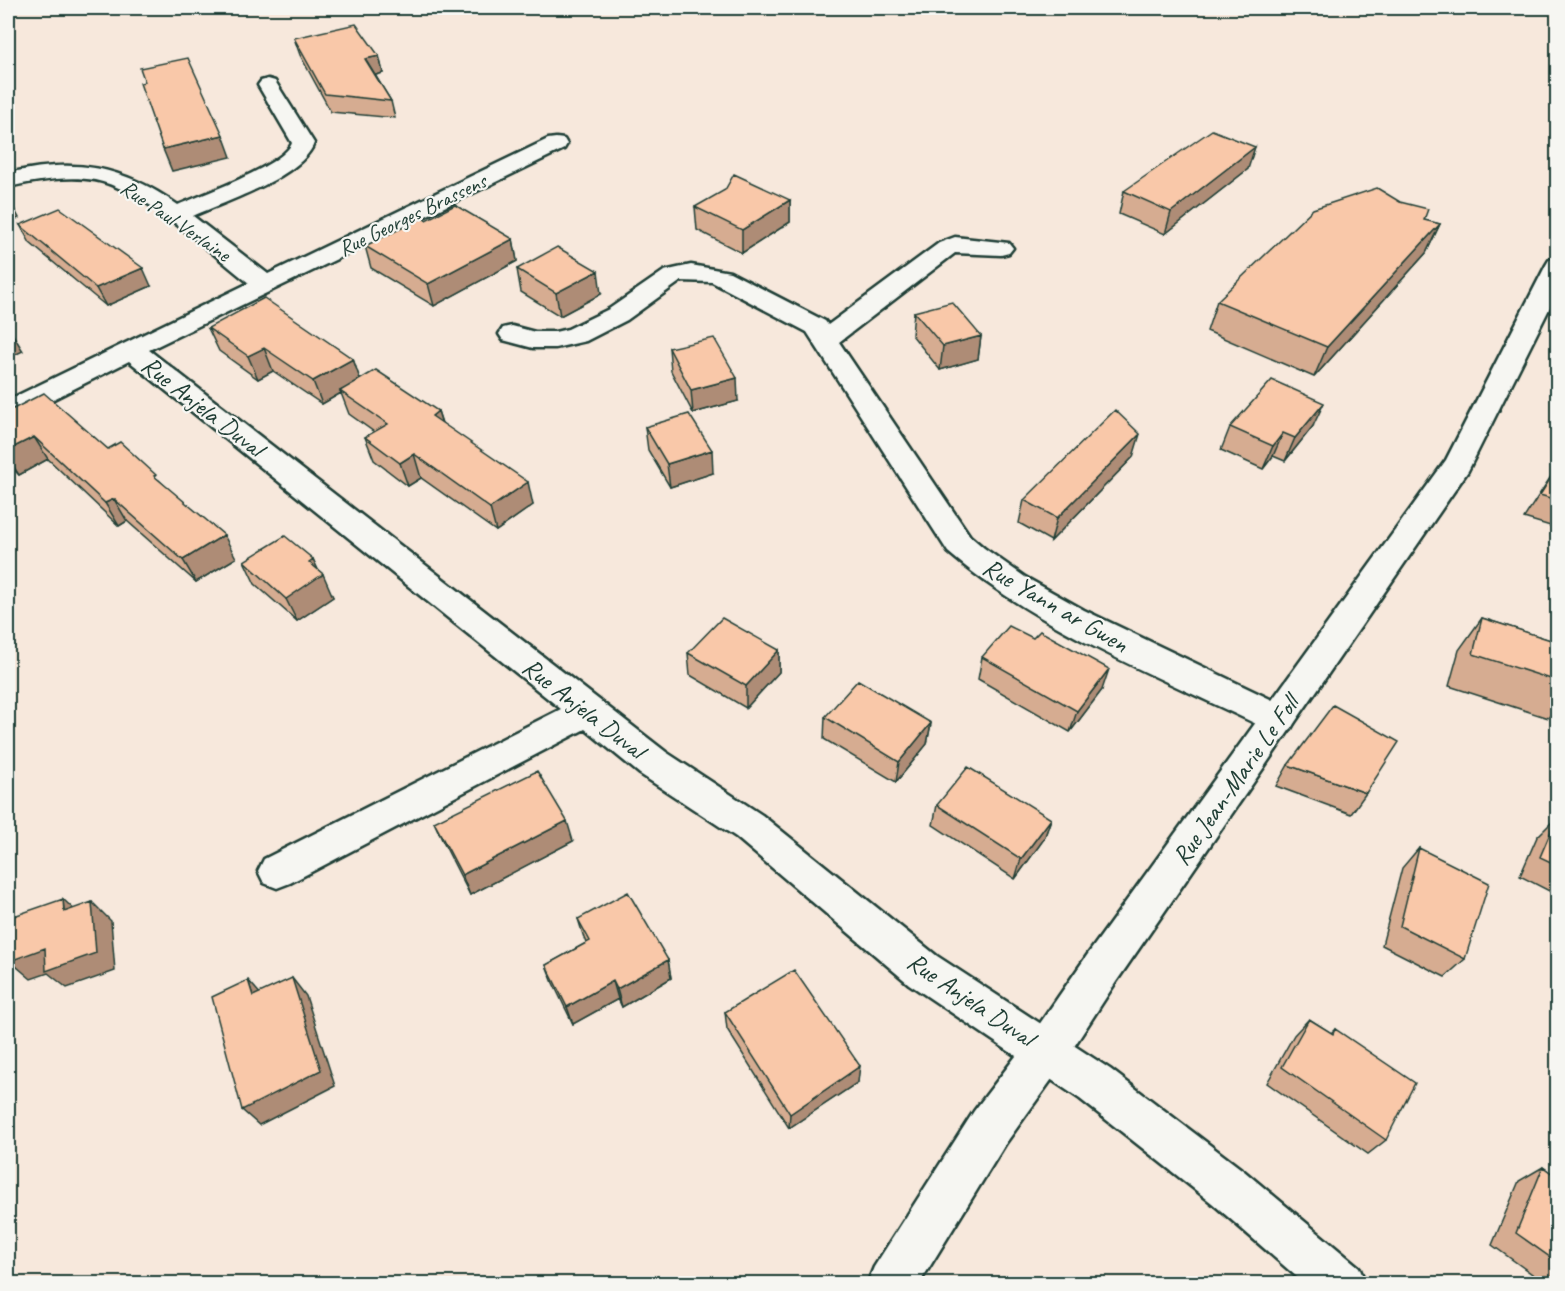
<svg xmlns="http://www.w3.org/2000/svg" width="1565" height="1291" font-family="Caveat,sans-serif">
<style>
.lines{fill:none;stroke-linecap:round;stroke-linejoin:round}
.minor-casing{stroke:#1f3d34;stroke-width:5}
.secondary-casing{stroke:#1f3d34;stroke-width:5}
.minor{fill:#f6f6f2;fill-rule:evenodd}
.secondary{fill:#f6f6f2;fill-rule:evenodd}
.wall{fill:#d6ac91;stroke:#1f3d34;stroke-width:1.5}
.shaded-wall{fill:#ae8c76;stroke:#1f3d34;stroke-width:1.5}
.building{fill:#f9c8a9;stroke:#1f3d34;stroke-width:1.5}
.labels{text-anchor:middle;stroke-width:4.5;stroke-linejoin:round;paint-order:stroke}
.far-street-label{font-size:22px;fill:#1f3d34;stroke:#f6f6f2}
.street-label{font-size:26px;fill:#1f3d34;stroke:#f6f6f2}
</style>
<rect width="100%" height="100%" fill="#f7e8dc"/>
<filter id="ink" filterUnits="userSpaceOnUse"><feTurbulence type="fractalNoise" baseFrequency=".0167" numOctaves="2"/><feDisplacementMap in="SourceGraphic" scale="12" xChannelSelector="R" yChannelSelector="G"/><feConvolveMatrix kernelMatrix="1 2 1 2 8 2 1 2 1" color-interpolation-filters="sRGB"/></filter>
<g filter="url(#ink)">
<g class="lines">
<g class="minor-casing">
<path id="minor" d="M 268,79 L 275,81 L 314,143 C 303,176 225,202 193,216 L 268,274 L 548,139 L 556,138 L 564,139 L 567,144 L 564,149 L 149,350 L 666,752 L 762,815 L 937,956 L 1110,1069 L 1244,1171 L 1359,1267 L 1366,1284 L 1305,1284 L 1212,1203 L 1080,1099 L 909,984 L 736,837 L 640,774 L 585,729 L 290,883 L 277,888 L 264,883 L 258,871 L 264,859 L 561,709 L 129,361 L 18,417 L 8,420 L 8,400 L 249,283 C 208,251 145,190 95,180 C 67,175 36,181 8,187 L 8,173 C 75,158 121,165 178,205 C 202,195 284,165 292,143 L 258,85 L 261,81 Z
M 955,237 L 1009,243 L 1013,248 L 1009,253 L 1001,255 L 955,253 L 839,342 L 970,536 L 984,548 L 1025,577 L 1084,610 L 1291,709 L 1296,719 L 1291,729 L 1279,733 L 1267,729 C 1160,677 1038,630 948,552 L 807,332 L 712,282 L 681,281 L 627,320 L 586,341 L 555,348 L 533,348 L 503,340 L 499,334 L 503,328 L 512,326 L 535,332 L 555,332 L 568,329 L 609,309 L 664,271 L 691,265 L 730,272 L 825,321 L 828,325 L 939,243 Z"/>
</g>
<g class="secondary-casing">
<path id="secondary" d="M 1558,258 L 1558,291 L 1468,471 L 1116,982 L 1062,1065 L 1006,1143 L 919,1284 L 867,1284 L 874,1267 L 974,1111 L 1032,1035 L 1088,954 L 1446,460 L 1546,265 L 1549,260 Z"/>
</g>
<use href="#minor" class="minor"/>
<use href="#secondary" class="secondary"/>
</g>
<path class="wall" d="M 294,38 L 379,56 L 383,73 L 375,75 L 391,101 L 395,118 L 331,112 L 300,55 Z
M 1248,169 L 1165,234 L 1119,214 L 1124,191 Z
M 790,200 L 790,222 L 742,253 L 697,230 L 695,207 Z
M 426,220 L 513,239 L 517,261 L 434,306 L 371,268 L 365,246 Z
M 1424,220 L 1440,224 L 1426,253 L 1314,377 L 1207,331 L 1217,301 Z
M 20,225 L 151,286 L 106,306 L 30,243 Z
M 517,269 L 601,294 L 560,316 L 521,292 Z
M 914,312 L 981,336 L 978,359 L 940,370 L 912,335 Z
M 208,328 L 353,359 L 360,380 L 438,411 L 442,423 L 533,505 L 496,531 L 421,478 L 408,486 L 374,460 L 365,437 L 374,432 L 349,414 L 341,393 L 322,404 L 273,371 L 258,379 L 219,351 Z
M 669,348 L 738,401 L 693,413 L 671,371 Z
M 8,404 L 13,409 L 108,449 L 159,480 L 236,558 L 196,582 L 127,521 L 119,526 L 48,459 L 19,475 L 8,464 Z
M 1313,426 L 1285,461 L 1273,456 L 1263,469 L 1221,450 L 1230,427 Z
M 645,427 L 713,473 L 670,487 L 648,450 Z
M 1133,457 L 1051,541 L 1019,523 L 1024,500 Z
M 1557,467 L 1557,528 L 1524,518 Z
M 313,559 L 318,570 L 333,597 L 297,621 L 255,584 L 244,561 Z
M 1482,618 L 1557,642 L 1557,707 L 1548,718 L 1449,686 L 1459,650 Z
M 1033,638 L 1102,690 L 1070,732 L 978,679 L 982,657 Z
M 779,650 L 779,672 L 746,708 L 690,675 L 688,653 Z
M 825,717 L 931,723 L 927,744 L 896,782 L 824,739 Z
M 1288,765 L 1366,793 L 1351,814 L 1276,786 Z
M 937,805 L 1051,819 L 1044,839 L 1015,879 L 933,825 Z
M 1557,817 L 1557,895 L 1520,876 L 1537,837 Z
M 434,822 L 573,841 L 470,895 L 443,842 Z
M 1419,848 L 1465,959 L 1445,977 L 1382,945 L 1402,868 Z
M 578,919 L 668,960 L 671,978 L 622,1007 L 618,999 L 573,1024 L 553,983 L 546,965 L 586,943 L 584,938 Z
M 725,1012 L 858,1082 L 789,1128 L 727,1029 Z
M 1309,1019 L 1331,1033 L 1335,1029 L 1386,1140 L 1368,1154 L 1267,1083 L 1294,1035 Z
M 1543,1167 L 1557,1177 L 1557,1284 L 1546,1284 L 1492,1245 L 1519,1181 Z"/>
<path class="shaded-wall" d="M 379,56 L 383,73 L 369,77 L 365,59 Z
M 223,135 L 231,157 L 172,171 L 163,149 Z
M 1255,147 L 1248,169 L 1165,234 L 1171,212 Z
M 9,199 L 19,218 L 8,223 L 8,200 Z
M 790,200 L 790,222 L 742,253 L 742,230 Z
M 1440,224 L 1426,253 L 1314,377 L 1327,347 Z
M 513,239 L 517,261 L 434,306 L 428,284 Z
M 143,268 L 151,286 L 106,306 L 96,288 Z
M 598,271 L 601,294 L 560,316 L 556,293 Z
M 10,330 L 23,351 L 8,358 L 8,331 Z
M 981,336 L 978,359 L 940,370 L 943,346 Z
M 264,348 L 273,371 L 258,379 L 248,356 Z
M 353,359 L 361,382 L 340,391 L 341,393 L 322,404 L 313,381 Z
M 737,378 L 738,401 L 693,413 L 691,390 Z
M 1324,403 L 1313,426 L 1285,461 L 1295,438 Z
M 438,411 L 445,434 L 432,416 Z
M 1283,433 L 1273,456 L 1263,469 L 1273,446 Z
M 1140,434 L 1133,457 L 1051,541 L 1057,518 Z
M 34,437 L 48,459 L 19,475 L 8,458 L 8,450 Z
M 712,450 L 713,473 L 670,487 L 667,464 Z
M 414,454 L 421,478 L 408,486 L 400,463 Z
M 528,482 L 533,505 L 496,531 L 490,508 Z
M 114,499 L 127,521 L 119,526 L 105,503 Z
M 224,535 L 236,558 L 196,582 L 183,560 Z
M 313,559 L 321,576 L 323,574 L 333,597 L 297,621 L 286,599 L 309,562 Z
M 779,650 L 779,672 L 746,708 L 746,686 Z
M 1109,669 L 1102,690 L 1070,732 L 1077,711 Z
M 931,723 L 927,744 L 896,782 L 899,762 Z
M 1051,819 L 1044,839 L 1015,879 L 1021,859 Z
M 567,821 L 573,841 L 470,895 L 462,875 Z
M 63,899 L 83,918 L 64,912 Z
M 92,902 L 111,921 L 115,971 L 67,988 L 48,973 L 31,979 L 10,961 Z
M 668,960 L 671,978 L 622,1007 L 617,989 Z
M 292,978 L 306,996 L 335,1086 L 259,1125 L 242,1110 Z
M 248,980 L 263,997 L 253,996 Z
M 613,981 L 618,999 L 573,1024 L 567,1007 Z
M 860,1066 L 858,1082 L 789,1128 L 790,1114 Z"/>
<path class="building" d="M 356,24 L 379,56 L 365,59 L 391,101 L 325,94 L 294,38 Z
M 188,58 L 223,135 L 163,149 L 140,83 L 145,82 L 140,68 Z
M 1212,130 L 1255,147 L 1171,212 L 1124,191 Z
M 734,174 L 790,200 L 742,230 L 695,207 L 725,190 Z
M 1377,188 L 1400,202 L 1428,209 L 1424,220 L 1440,224 L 1327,347 L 1217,301 L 1313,209 Z
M 455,205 L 513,239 L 428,284 L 365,246 L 422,218 L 426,220 Z
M 60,208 L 143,268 L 96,288 L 20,225 Z
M 557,247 L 598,271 L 556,293 L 517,269 Z
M 264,298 L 353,359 L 313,381 L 264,348 L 248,356 L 208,328 Z
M 952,302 L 981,336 L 943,346 L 914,312 Z
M 714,338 L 737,378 L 691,390 L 669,348 Z
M 376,370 L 438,411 L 432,416 L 528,482 L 490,508 L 414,454 L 400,463 L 365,437 L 388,424 L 340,391 Z
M 1272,380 L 1324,403 L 1295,438 L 1283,433 L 1273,446 L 1230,427 Z
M 44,393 L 108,449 L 120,442 L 156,475 L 154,476 L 224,535 L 183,560 L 114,499 L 105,503 L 34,437 L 8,450 L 8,404 L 13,409 Z
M 1115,410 L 1140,434 L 1057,518 L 1024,500 Z
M 689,414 L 712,450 L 667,464 L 645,427 Z
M 1557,468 L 1557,500 L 1540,495 Z
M 285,536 L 313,559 L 309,562 L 323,574 L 286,599 L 244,561 Z
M 722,618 L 779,650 L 746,686 L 688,653 Z
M 1482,618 L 1557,642 L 1557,681 L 1473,654 Z
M 1009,626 L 1033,638 L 1040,631 L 1109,669 L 1077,711 L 982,657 Z
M 858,680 L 931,723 L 899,762 L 825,717 Z
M 1333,705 L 1399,742 L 1366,793 L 1288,765 Z
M 968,767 L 1051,819 L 1021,859 L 937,805 Z
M 537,771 L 567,821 L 462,875 L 434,822 Z
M 1557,817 L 1557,865 L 1540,857 Z
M 1419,848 L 1489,883 L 1465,959 L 1400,926 Z
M 628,892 L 668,960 L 617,989 L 613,981 L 567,1007 L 546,965 L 590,941 L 578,919 Z
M 63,899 L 64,912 L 92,902 L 96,953 L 46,971 L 45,948 L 10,961 L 8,918 Z
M 794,970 L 860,1066 L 790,1114 L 725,1012 Z
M 292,978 L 321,1070 L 242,1110 L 212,997 L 248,980 L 253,996 Z
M 1309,1019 L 1333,1034 L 1335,1029 L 1415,1083 L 1386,1140 L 1282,1067 Z
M 1543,1167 L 1557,1177 L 1557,1262 L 1516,1233 Z
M 977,1279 L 984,1284 L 975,1284 Z"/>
</g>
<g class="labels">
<g class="far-street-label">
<text transform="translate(412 214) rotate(-26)" y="8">Rue Georges Brassens</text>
<text transform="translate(176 220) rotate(34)" y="8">Rue Paul Verlaine</text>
</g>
<g class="street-label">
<text transform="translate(203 406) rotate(38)" y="9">Rue Anjela Duval</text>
<text transform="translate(1056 605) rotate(30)" y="9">Rue Yann ar Gwen</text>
<text transform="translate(584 708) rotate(38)" y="9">Rue Anjela Duval</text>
<text transform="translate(1235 780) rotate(-55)" y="9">Rue Jean-Marie Le Foll</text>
<text transform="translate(971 999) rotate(34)" y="9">Rue Anjela Duval</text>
</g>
</g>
<rect width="1565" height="1291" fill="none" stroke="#f6f6f2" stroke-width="30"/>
<rect x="15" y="15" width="1535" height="1261" fill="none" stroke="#1f3d34" stroke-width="2" filter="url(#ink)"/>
</svg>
